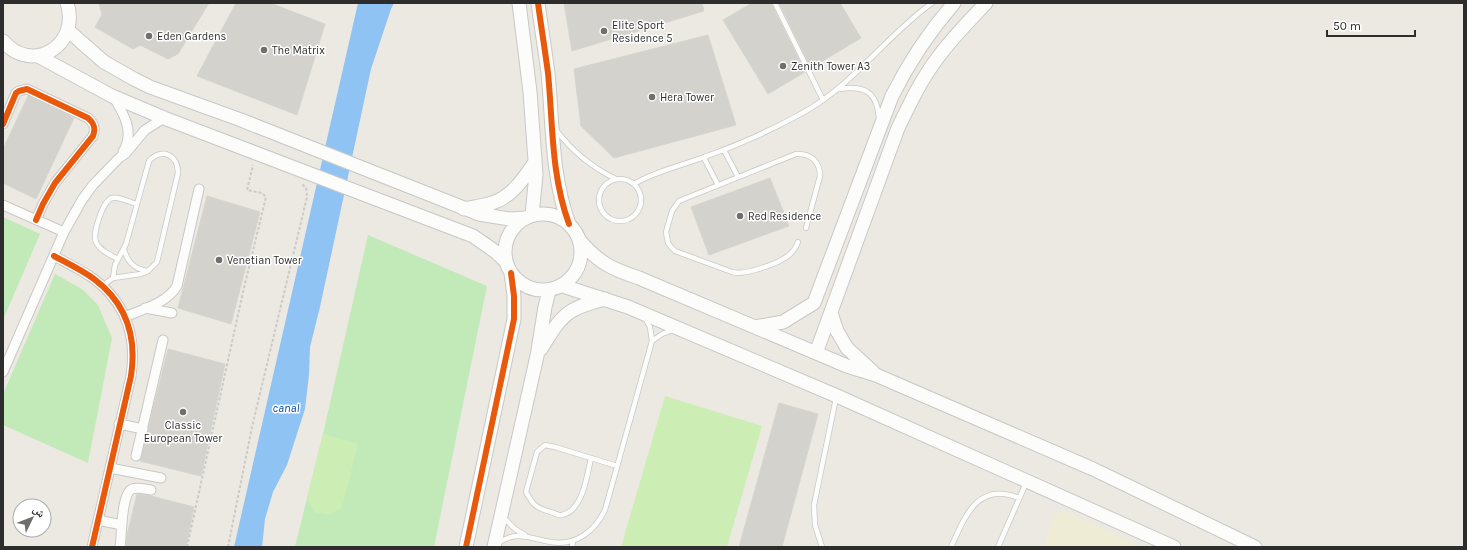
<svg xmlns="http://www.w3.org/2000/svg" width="1467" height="550" font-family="Karla,'Noto Naskh Arabic',sans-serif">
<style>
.education{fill:#efecd6}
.green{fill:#c2eab8}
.pitch{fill:#cceeb5}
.water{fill:#8fc3f3}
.building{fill:#d4d2cd;stroke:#d6d5ce}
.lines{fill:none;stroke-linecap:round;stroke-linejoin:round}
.lane-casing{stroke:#c8c8c7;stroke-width:6}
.street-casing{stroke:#c8c8c7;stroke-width:11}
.secondary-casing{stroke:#c8c8c7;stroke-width:15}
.path{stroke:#cacac9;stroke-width:2;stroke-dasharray:3 2;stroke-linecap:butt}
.lane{stroke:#fcfcfb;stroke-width:4.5}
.street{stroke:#fcfcfb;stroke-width:9}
.secondary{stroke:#fcfcfb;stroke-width:13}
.cycleway-casing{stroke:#fff;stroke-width:8}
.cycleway{stroke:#e8590c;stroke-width:6}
.poi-dot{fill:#706f6c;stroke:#fff;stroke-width:1.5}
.labels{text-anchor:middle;stroke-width:3;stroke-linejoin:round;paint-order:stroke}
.poi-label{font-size:11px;fill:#2d2d2d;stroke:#fff;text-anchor:start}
.water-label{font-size:12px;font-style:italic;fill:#004bad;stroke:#fff}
</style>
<rect width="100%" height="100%" fill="#ebe9e2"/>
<path class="education" d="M 1064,511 L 1142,547 L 1044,547 L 1052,517 Z"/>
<path class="green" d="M 3,217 L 40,234 L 3,320 Z
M 368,235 L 487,286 L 434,547 L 295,547 L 323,434 Z
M 55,274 L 82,289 L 98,305 L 112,338 L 88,463 L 3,425 L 3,394 Z"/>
<path class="pitch" d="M 665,396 L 762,426 L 727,547 L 621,547 Z
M 323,434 L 358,444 L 342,507 L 329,515 L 315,512 L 307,498 Z"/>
<path class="water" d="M 358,3 L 394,3 L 391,9 L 371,69 L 320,307 L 310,347 L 309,375 L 305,409 L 287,465 L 273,492 L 265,519 L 262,547 L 234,547 Z"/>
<path class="building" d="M 99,3 L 209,3 L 178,54 L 168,59 L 140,45 L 133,49 L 95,27 L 102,15 Z
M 236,3 L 270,3 L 325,24 L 297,115 L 197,76 Z
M 564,3 L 702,3 L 704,11 L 572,51 Z
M 752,3 L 771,3 L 805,72 L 768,94 L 723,20 Z
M 779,3 L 840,3 L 861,38 L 811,68 Z
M 708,35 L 736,125 L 614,158 L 581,126 L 574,69 Z
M 28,96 L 74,118 L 36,199 L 3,183 L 3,149 Z
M 770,178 L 789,226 L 709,255 L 691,207 Z
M 207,196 L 260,212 L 231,324 L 178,308 Z
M 168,349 L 225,364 L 201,476 L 140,461 Z
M 779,403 L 818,414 L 782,547 L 739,547 Z
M 137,494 L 151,496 L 194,507 L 186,547 L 126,547 L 127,535 Z"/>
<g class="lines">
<g class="lane-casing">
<path id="lane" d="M 775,3 L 823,100
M 839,89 C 865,85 877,92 879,118
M 556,130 C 572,151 591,167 616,179
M 724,150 L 738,177
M 704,158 L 718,185
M599 200a21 21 0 1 1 42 0a21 21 0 1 1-42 0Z
M 634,184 C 655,171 681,166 704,157 C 739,145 774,129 806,111 C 855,83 887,35 932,3
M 798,242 C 796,247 794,251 789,255 C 780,263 744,276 732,272 L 675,251 L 671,247 L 668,243 L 666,232 L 672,211 L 679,201 L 796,154 C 811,153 820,162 820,176 L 806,228
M 124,249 C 127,262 134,269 148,271
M 118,259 C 110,255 99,250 96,242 C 92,234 103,200 112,198 C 119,196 129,202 136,204
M 102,286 L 113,278 L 141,274 L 148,271 L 157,262 L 178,173 C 178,155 162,147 149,161 L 126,244 L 115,265 L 113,278
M 652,341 L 662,334 L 673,330
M 591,458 C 587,475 583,511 562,515 C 559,516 554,513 551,512 C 536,508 533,505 526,492 L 537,452 L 545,445 L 555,447 L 617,466
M 503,517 L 515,529 L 525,535
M 497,544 C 517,529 530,539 551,542 C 576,546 595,531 605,510 L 652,341 L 650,327 L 645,318
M 572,547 L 573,541
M 822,547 L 815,525 L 814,505 L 836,398
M 951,547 C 965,517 977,481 1019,498
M 998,547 L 1026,483"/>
</g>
<g class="street-casing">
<path id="street" d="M 113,96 C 124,114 135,132 123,152
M 3,124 L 16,93 L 19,91 L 27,89 L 88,118 C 94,123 96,128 93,136 L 55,183 L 43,204 L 36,220
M 3,205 L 64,232
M 54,256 C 67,263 82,270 94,279 C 126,303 137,337 131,376 L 92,547
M 145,308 L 172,313
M 125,317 C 143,309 167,303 177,286 L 199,189
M 3,372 L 64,232 L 82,200 L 93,185 L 119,158 L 125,154 L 145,130 L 164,118
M 119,424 L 143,429
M 136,456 L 163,340
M 110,468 L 161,478
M 98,520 L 122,525
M 120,547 C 122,535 121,494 132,489 C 137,487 145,489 151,490"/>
</g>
<g class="secondary-casing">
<path id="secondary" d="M 519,3 L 530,92 L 536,174 L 532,215
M 538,3 C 541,26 545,50 548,73 C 553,124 551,175 569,224
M 68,30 L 80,41 L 104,62 L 134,79 L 150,87 L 241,120 L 479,214 L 510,219 L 526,218
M 3,41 C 31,75 81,46 67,3
M 38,56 L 112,96 L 164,118 L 473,236 L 496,252 L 506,262
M 464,209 C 473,207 483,206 492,203 C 512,197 524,178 535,162
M505 252a38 38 0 1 1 76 0a38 38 0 1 1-76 0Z
M 580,241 C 599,263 612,269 639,278 L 847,366 L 876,375 L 1093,469 L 1255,547
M 563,286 L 628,307 L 837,396 L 1174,547
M 831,313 L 837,331 L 847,348 L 873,372
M 755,327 L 783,322 L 814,303 L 892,96 C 909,62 929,32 954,3
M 541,349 C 562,315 565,309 605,299
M 816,353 L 898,128 C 910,103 922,78 939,56 C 953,37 970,20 986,3
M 466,547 L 514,319 L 514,296 L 511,273
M 494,547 L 537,356 L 545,307 L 549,291"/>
</g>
<path class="path" d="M 187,547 L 243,292 L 266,197 L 262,193 L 247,190 L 253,165
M 228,547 L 252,427 L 307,197 L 306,188 L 302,184"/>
<use href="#lane" class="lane"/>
<use href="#street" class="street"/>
<use href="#secondary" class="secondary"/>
<g class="cycleway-casing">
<path id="cycleway" d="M 538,3 C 541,26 545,50 548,73 C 553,124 551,175 569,224
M 3,124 L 16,93 L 19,91 L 27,89 L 88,118 C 94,123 96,128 93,136 L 55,183 L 43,204 L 36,220
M 54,256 C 67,263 82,270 94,279 C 126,303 137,337 131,376 L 92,547
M 466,547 L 514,319 L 514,296 L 511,273"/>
</g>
<use href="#cycleway" class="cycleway"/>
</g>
<g class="poi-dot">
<circle cx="604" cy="31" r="4"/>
<circle cx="149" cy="36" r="4"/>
<circle cx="264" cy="50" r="4"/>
<circle cx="783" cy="66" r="4"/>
<circle cx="652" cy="97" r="4"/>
<circle cx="740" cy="216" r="4"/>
<circle cx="219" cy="260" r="4"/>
<circle cx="183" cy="412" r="4"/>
</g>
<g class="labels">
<g class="poi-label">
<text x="612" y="29">Elite Sport<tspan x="612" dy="13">Residence 5</tspan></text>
<text x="157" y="40">Eden Gardens</text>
<text x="272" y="54">The Matrix</text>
<text x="791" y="70">Zenith Tower A3</text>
<text x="660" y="101">Hera Tower</text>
<text x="748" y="220">Red Residence</text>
<text x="227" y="264">Venetian Tower</text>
<text x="183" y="429" text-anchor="middle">Classic<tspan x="183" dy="13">European Tower</tspan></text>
</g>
<g class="water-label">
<text x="286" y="412">canal</text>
</g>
</g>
<rect width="1467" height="550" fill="none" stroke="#2d2d2d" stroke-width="8"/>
<g transform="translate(32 518) rotate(47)"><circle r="19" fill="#ffffff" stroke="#ababab"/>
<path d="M0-3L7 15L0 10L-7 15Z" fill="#706f6c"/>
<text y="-6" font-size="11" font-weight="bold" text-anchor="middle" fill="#2d2d2d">ش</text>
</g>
<path d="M1327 30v6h88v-6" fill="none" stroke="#2d2d2d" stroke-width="2"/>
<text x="1333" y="30" font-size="12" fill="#2d2d2d" stroke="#ffffff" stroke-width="3" paint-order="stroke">50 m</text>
</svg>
